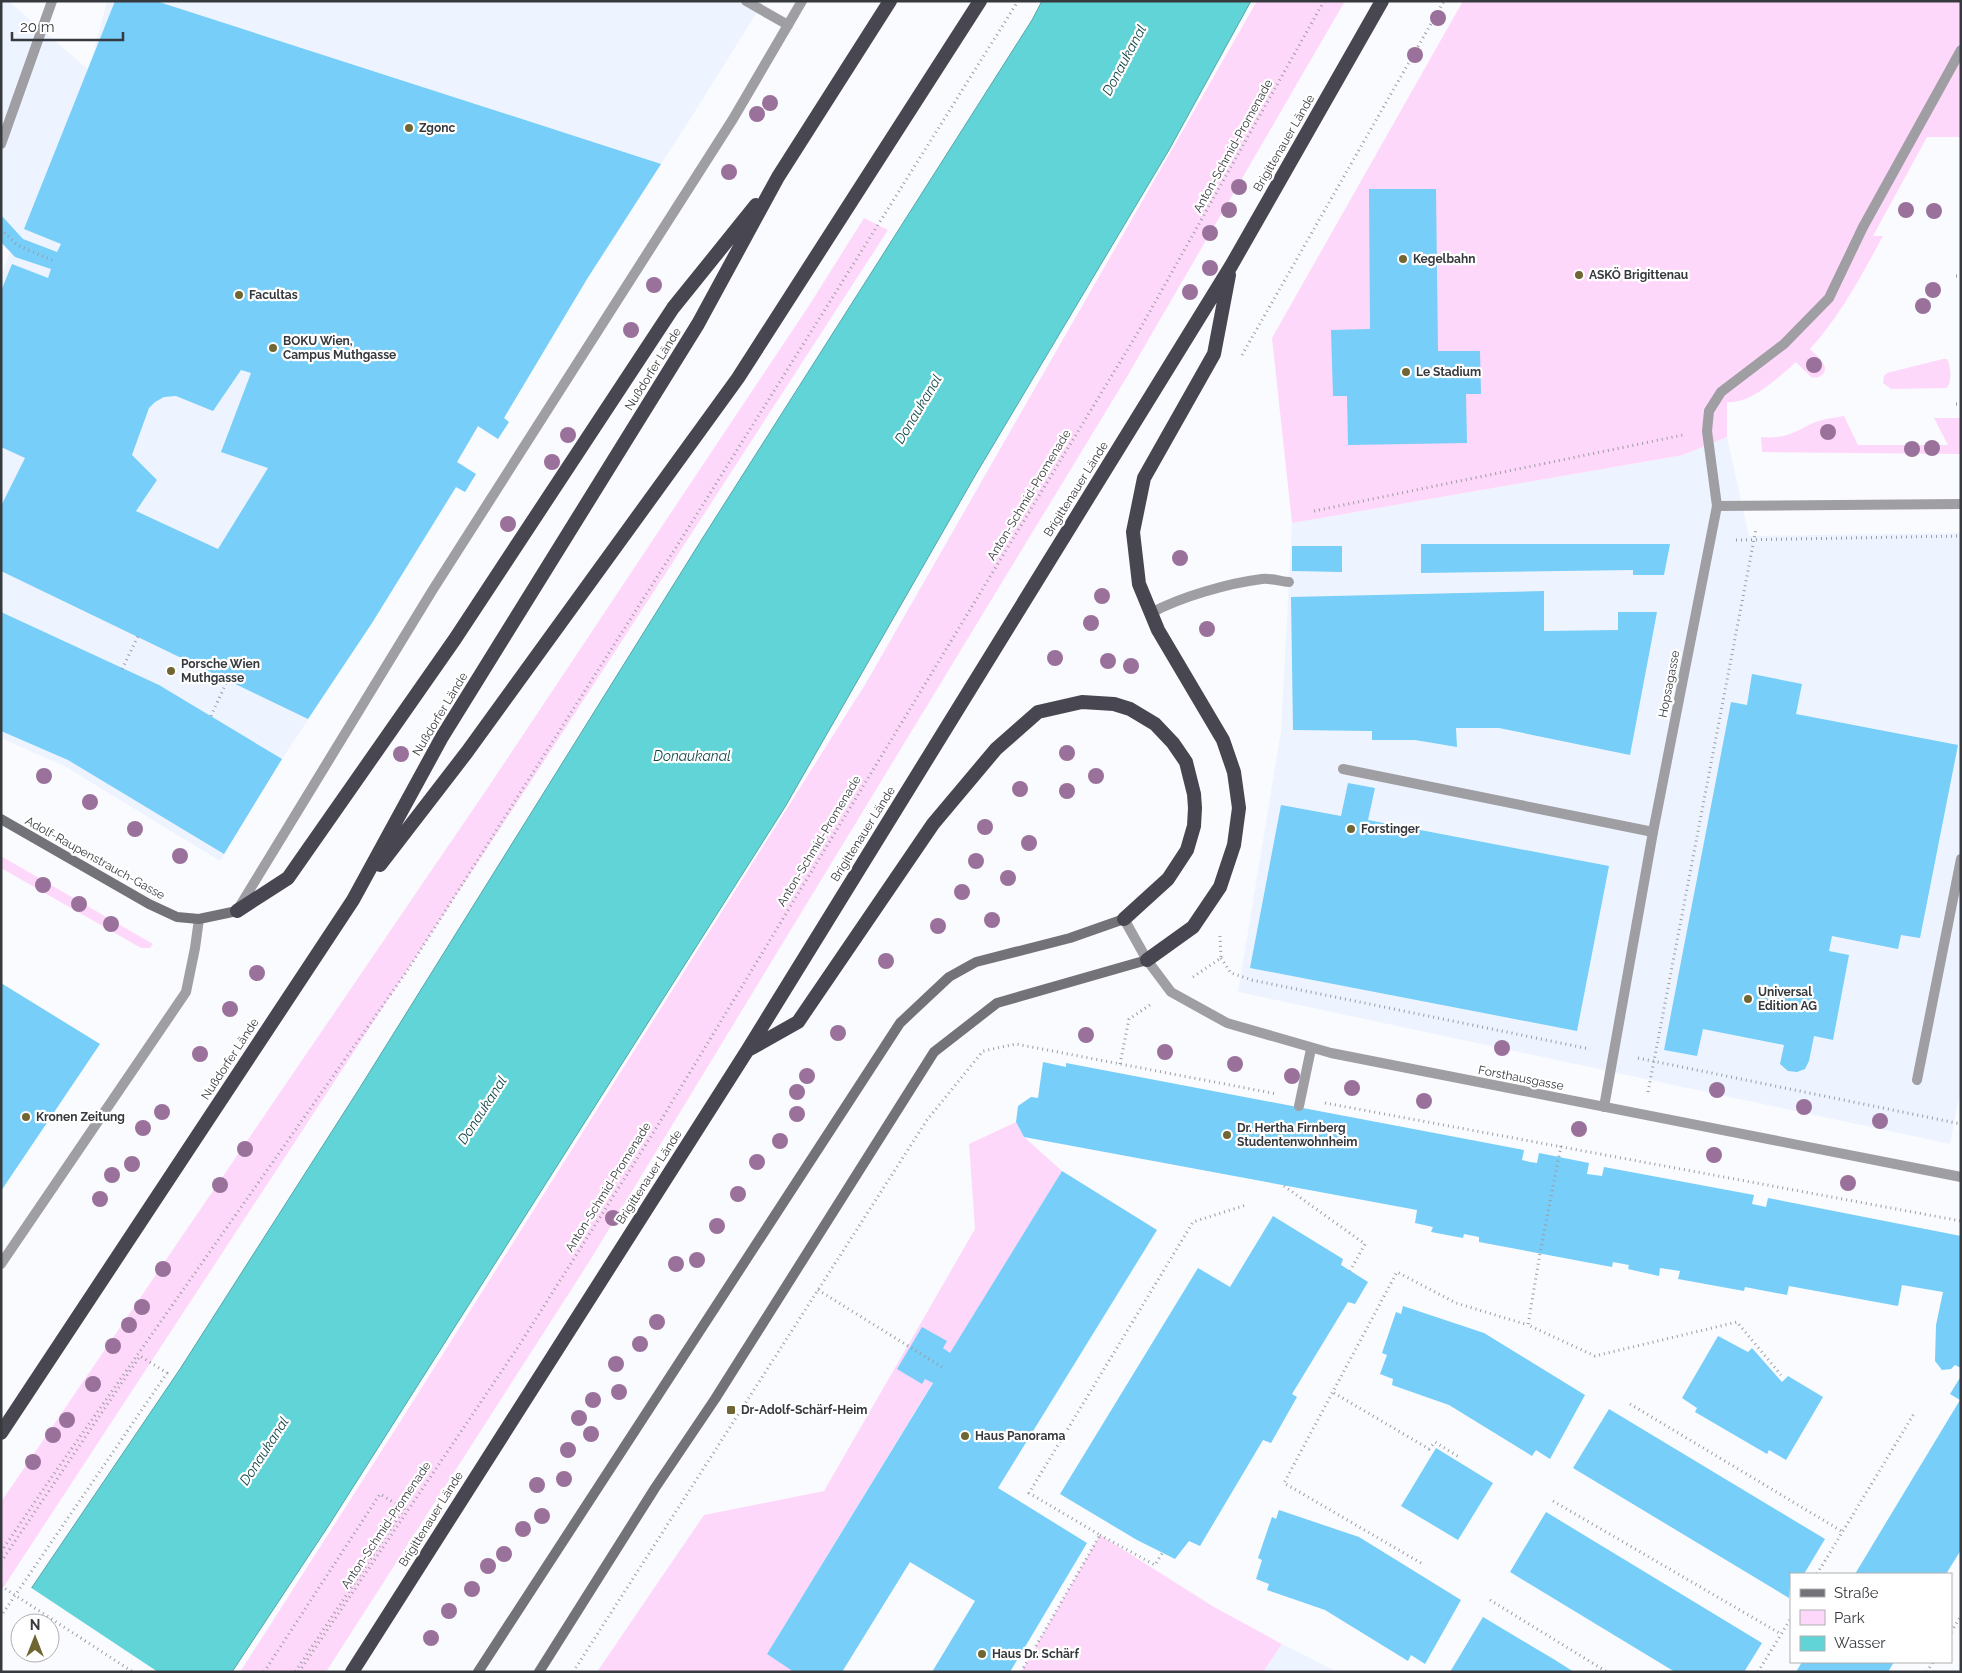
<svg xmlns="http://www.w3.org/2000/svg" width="1962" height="1673" font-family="Raleway,sans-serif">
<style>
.built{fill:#eef4ff}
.green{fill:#fed8fa}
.water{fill:#61d4d8;stroke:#54a6aa;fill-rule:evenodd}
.pier{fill:#fafbfe;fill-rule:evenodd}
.building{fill:#76cef9;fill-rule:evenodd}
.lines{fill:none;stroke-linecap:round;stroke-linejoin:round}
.path{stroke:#9b9da0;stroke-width:3;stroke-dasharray:1 4;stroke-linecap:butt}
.service{stroke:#9f9ea3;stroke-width:10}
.minor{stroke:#9f9ea3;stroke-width:10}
.tertiary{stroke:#9f9ea3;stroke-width:10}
.secondary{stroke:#737279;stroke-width:10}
.trunk{stroke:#484650;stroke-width:14}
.tree{fill:#99719a}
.poi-dot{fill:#6f6633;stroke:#fff;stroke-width:2}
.labels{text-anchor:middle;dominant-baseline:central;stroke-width:4.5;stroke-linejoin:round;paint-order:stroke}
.poi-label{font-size:12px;font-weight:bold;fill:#36393d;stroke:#fff;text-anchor:start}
.street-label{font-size:12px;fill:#36393d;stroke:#fff}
.water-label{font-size:14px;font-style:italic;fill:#124749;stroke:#fff}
</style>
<rect width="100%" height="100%" fill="#fafbfe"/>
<path class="built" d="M1,1H8L89,70L107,1H764L694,113L587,279L504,417L509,422L498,439L478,427L457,462L476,474L465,492L456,488L372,623L282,759L220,861L66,767L1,738V276L10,252L1,244Z
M1727,437L1749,536L1961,533V1087L1950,1144L1238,992L1281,731L1292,523L1683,455Z
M1282,1644L1337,1672H1263Z"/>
<path class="green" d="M1257,1H1345L1125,380L589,1262L326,1672H240L400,1422L866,683Z
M1463,1H1961V137H1927L1873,236H1883C1861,276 1841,315 1810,349C1815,355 1832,366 1822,375C1819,378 1815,378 1811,377L1796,362C1779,377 1750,405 1727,402V437L1683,455L1292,523L1272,338Z
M864,218L888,230L537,772L1,1591V1502L491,783L810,304Z
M1943,359H1947C1951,366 1952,381 1947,388L1891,389L1883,383L1884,376L1887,373Z
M1844,416L1858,445H1948L1934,418H1961V454L1762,452L1761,437C1785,439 1793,433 1813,423C1823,419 1833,418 1844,416Z
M1,856L153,944L150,948H141L1,868Z
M1016,1122L1024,1137L1062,1171L767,1654L795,1672H597L704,1515L824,1491L975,1229L969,1144Z
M1100,1535L1214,1607L1282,1644L1263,1672H1021Z"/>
<path class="water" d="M1042,1H1251L1169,150L976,474L785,807L329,1525L232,1672H1V1633L180,1369L359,1089L702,539L1032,20ZM20,1623H50V1653H20Z"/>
<path class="pier" d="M30,1587L158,1672H1V1629ZM20,1623H50V1653H20Z"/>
<path class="building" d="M115,1H156L661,164L587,279L504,418L509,422L498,439L478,426L457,462L476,474L465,492L456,487L372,623L308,719L1,571V506L25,458L1,447V291L12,264L48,278L51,269L15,257L1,242V215L23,239L57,252L61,244L24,229ZM241,370L251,373L221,452L268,468L218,549L136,511L157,480L132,455L149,408L155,402L164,397L176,396L213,411Z
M1369,189H1436L1438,351H1480L1481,394H1466L1467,443L1348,445L1347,396H1333L1331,330L1370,329Z
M1421,544H1670L1664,575H1633V570L1421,573Z
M1292,546H1342V572L1292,571Z
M1544,591V631L1618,630V612H1657L1630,755L1499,728H1456L1457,747L1415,740H1372V731L1293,730L1291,597Z
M1,612L159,685L282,759L224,854L68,760L1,731Z
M1752,674L1802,684L1796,714L1958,745L1920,938L1901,935L1898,949L1832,936L1829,951L1849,955L1833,1040L1814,1036L1809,1061L1805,1069L1797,1072L1788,1071L1780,1064L1784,1045L1703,1029L1697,1056L1664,1050L1731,702L1747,705Z
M1348,783L1375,788L1368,820L1609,866L1577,1031L1250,968L1281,805L1341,816Z
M1,983L100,1044L1,1191Z
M1043,1062L1066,1067V1063L1524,1150L1522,1160L1530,1162L1537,1163L1539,1153L1589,1163L1587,1174L1602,1176L1604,1167L1754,1195L1752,1204L1766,1207L1768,1198L1961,1236V1368L1955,1365L1951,1369L1942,1370L1935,1361L1936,1325L1943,1292L1902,1285L1898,1306L1789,1286L1787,1295L1745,1287L1744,1291L1678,1279L1680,1271L1660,1268L1659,1276L1628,1269L1629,1265L1613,1262L1612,1267L1479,1242V1237L1464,1234L1463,1238L1431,1232L1433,1227L1415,1223L1417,1210L1024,1137L1016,1122L1018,1106L1031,1097L1038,1098Z
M1062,1171L1157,1230L998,1488L1087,1543L1010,1672H932L975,1601L910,1562L842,1672H794L767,1654L933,1383L925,1379L922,1384L897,1369L922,1327L947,1341L943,1348L950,1353Z
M1273,1216L1343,1259L1341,1265L1368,1282L1355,1304L1348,1302L1292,1394L1297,1397L1271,1443L1263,1440L1200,1546L1189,1541L1175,1559L1137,1540L1060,1494L1198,1268L1230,1287Z
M1403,1306L1484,1333L1585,1395L1550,1459L1536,1450L1532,1456L1449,1405L1392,1385L1393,1379L1380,1374L1387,1355L1382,1353L1396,1312L1401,1314Z
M1718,1336L1748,1352L1752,1348L1782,1382L1788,1376L1823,1397L1786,1460L1769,1450L1767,1454L1695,1412L1697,1408L1682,1398Z
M1961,1376V1550L1946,1574H1855L1960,1400L1950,1394Z
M1609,1409L1825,1539L1804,1574H1791L1789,1598L1573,1468Z
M1436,1448L1493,1483L1458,1540L1401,1506Z
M1279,1510L1359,1537L1461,1600L1425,1664L1411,1655L1408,1661L1325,1610L1267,1590L1269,1584L1256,1579L1262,1560L1258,1558L1272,1517L1276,1519Z
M1546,1512L1762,1643L1744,1672H1675L1510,1572Z
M1483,1617L1555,1660L1574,1672H1450Z
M1802,1662H1894L1888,1672H1796Z"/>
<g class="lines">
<path class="path" d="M1,229L17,245L54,261
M1956,276H1961
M1242,355L1444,1
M1956,404H1961
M1314,511L1683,435
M1736,540L1961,536
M122,669L138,636
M211,716L228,679
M1221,958L1231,973L1252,980L1590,1049
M1193,977L1221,958L1220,936
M1638,1058L1961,1124
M1120,1064L1129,1019L1150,1005
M1648,1092L1756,529
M1325,1103L1961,1221
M1561,1146L1540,1253L1528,1325L1595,1356L1737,1322L1781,1375
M1284,1186L1365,1244L1350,1271
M818,1290L942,1367
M1334,1393L1429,1449L1435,1442L1459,1457
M1630,1404L1843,1532
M1553,1501L1781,1634
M1100,1535L1155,1565L1163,1552
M1,1552L51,1478L409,968L692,522L1018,1
M1,1562L140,1356L167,1373L1,1616
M1421,1563L1284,1483L1397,1272L1456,1303L1528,1325
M1817,1574L1915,1412
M1,1586L133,1672
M1490,1600L1607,1672
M1951,1632L1961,1616
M264,1672L380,1494L404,1509L295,1672
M299,1672L520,1344L652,1135L1140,329L1324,1
M573,1672L927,1120L983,1051L1016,1044L1277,1094
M1021,1672L1100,1535L1029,1493L1193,1222L1246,1205
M1758,1672L1791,1618
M1927,1672L1933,1662"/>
<path class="service" d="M746,1L788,25
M1717,506L1707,431L1709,411L1721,392L1784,344L1829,298L1863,227L1961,50
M1151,613C1180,597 1229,583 1262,579C1270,578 1280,581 1289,582
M1343,769L1653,832
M1917,1080L1961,859
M1299,1106L1311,1049
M1,1264L186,992L195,948L199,919"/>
<path class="minor" d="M1604,1107L1653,832L1717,506L1961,504"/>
<path class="tertiary" d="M1,144L52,1
M238,909L432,591L733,119L802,1
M1124,919L1147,960L1171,992L1227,1023L1331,1053L1961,1177"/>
<path class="secondary" d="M1,819L149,904L177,917L199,919L237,911
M478,1672L900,1023L949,977L976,962L1070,938L1124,919
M539,1672L655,1488L715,1399L934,1052L997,1003L1147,960"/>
<path class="trunk" d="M380,865L467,752L738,378L980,1
M237,911L288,878L455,639L673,308L756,205
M1147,960L1193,927L1220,887L1234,845L1239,808L1234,772L1223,740L1158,630L1139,584L1133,532L1144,478L1214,354L1229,275
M750,1049L798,1022L933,824L996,749L1038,712L1082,702L1114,704L1130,709L1155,724L1173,743L1186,762L1194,794L1195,808L1194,826L1187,850L1168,879L1124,919
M1,1433L353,900L442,737L698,324L778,177L890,1
M352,1672L747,1051L1231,266L1382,1"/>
</g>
<g class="tree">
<circle cx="1438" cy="18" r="8"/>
<circle cx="1415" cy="55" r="8"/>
<circle cx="770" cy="103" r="8"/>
<circle cx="757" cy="114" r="8"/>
<circle cx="729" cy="172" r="8"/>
<circle cx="1239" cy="187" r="8"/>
<circle cx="1229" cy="210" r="8"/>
<circle cx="1906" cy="210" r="8"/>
<circle cx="1934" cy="211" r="8"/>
<circle cx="1210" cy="233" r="8"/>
<circle cx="1210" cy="268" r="8"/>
<circle cx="654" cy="285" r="8"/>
<circle cx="1933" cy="290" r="8"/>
<circle cx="1190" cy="292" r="8"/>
<circle cx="1923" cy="306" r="8"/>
<circle cx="631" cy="330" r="8"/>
<circle cx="1814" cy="365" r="8"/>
<circle cx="1828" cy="432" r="8"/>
<circle cx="568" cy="435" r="8"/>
<circle cx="1932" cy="448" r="8"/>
<circle cx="1912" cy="449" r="8"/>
<circle cx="552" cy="462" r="8"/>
<circle cx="508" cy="524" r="8"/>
<circle cx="1180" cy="558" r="8"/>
<circle cx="1102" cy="596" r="8"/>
<circle cx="1091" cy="623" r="8"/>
<circle cx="1207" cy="629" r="8"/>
<circle cx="1055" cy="658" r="8"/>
<circle cx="1108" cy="661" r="8"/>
<circle cx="1131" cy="666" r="8"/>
<circle cx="1067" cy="753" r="8"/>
<circle cx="401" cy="754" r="8"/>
<circle cx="44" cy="776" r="8"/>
<circle cx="1096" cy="776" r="8"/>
<circle cx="1020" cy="789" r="8"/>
<circle cx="1067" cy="791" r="8"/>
<circle cx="90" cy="802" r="8"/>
<circle cx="985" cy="827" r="8"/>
<circle cx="135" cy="829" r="8"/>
<circle cx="1029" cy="843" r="8"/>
<circle cx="180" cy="856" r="8"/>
<circle cx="976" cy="861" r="8"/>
<circle cx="1008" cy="878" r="8"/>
<circle cx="43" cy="885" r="8"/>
<circle cx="962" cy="892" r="8"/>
<circle cx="79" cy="904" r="8"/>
<circle cx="992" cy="920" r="8"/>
<circle cx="111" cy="924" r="8"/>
<circle cx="938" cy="926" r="8"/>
<circle cx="886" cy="961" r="8"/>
<circle cx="257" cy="973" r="8"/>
<circle cx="230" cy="1009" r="8"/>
<circle cx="838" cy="1033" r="8"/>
<circle cx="1086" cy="1035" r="8"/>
<circle cx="1502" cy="1048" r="8"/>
<circle cx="1165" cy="1052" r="8"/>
<circle cx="200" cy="1054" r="8"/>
<circle cx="1235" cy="1064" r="8"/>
<circle cx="807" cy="1076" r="8"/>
<circle cx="1292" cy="1076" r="8"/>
<circle cx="1352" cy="1088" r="8"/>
<circle cx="1717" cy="1090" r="8"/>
<circle cx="797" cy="1092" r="8"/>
<circle cx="1424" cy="1101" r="8"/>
<circle cx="1804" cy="1107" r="8"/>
<circle cx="162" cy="1112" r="8"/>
<circle cx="797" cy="1114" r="8"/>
<circle cx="1880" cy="1121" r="8"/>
<circle cx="143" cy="1128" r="8"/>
<circle cx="1579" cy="1129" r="8"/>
<circle cx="780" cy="1141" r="8"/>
<circle cx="245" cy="1149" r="8"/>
<circle cx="1714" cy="1155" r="8"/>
<circle cx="757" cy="1162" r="8"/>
<circle cx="132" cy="1164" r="8"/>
<circle cx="112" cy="1175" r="8"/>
<circle cx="1848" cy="1183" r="8"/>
<circle cx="220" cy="1185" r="8"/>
<circle cx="738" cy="1194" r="8"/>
<circle cx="100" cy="1199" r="8"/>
<circle cx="613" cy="1218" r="8"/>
<circle cx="717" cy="1226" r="8"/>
<circle cx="697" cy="1260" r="8"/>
<circle cx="676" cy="1264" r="8"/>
<circle cx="163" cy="1269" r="8"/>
<circle cx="142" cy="1307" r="8"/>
<circle cx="657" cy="1322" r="8"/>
<circle cx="129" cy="1325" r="8"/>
<circle cx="640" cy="1344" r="8"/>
<circle cx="113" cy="1346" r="8"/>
<circle cx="616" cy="1364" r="8"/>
<circle cx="93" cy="1384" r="8"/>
<circle cx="619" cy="1392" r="8"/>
<circle cx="593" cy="1400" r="8"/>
<circle cx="579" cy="1418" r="8"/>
<circle cx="67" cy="1420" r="8"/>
<circle cx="591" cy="1434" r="8"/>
<circle cx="53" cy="1435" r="8"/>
<circle cx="568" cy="1450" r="8"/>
<circle cx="33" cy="1462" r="8"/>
<circle cx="564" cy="1479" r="8"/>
<circle cx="537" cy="1485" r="8"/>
<circle cx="542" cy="1516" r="8"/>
<circle cx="523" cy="1529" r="8"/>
<circle cx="504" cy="1554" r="8"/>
<circle cx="488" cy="1566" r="8"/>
<circle cx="472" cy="1589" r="8"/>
<circle cx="449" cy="1611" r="8"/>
<circle cx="431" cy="1638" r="8"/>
</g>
<g class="poi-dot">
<circle cx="409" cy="128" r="5"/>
<circle cx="1403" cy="259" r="5"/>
<circle cx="1579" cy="275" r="5"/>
<circle cx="239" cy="295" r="5"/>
<circle cx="273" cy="348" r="5"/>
<circle cx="1406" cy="372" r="5"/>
<circle cx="171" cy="671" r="5"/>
<circle cx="1351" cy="829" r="5"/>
<circle cx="1748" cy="999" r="5"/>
<circle cx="26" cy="1117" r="5"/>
<circle cx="1227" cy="1135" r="5"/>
<rect x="726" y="1405" width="10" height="10" rx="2.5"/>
<circle cx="965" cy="1436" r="5"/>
<circle cx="982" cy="1654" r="5"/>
</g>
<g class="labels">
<g class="poi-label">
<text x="419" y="128">Zgonc</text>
<text x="1413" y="259">Kegelbahn</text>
<text x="1589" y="275">ASKÖ Brigittenau</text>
<text x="249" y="295">Facultas</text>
<text x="283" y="341">BOKU Wien,<tspan x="283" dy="14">Campus Muthgasse</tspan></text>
<text x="1416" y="372">Le Stadium</text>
<text x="181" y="664">Porsche Wien<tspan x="181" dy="14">Muthgasse</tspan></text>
<text x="1361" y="829">Forstinger</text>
<text x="1758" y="992">Universal<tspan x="1758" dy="14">Edition AG</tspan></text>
<text x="36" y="1117">Kronen Zeitung</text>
<text x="1237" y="1128">Dr. Hertha Firnberg<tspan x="1237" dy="14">Studentenwohnheim</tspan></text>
<text x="741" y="1410">Dr-Adolf-Schärf-Heim</text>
<text x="975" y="1436">Haus Panorama</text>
<text x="992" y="1654">Haus Dr. Schärf</text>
</g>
<g class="street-label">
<text transform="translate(1284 143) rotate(-60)">Brigittenauer Lände</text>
<text transform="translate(1233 146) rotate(-61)">Anton-Schmid-Promenade</text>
<text transform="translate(653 369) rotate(-58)">Nußdorfer Lände</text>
<text transform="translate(1076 489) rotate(-58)">Brigittenauer Lände</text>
<text transform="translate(1029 495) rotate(-59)">Anton-Schmid-Promenade</text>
<text transform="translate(1669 684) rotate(-79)">Hopsagasse</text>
<text transform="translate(440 714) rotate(-59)">Nußdorfer Lände</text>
<text transform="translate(863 834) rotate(-58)">Brigittenauer Lände</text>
<text transform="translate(819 841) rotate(-59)">Anton-Schmid-Promenade</text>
<text transform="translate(95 858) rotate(29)">Adolf-Raupenstrauch-Gasse</text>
<text transform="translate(230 1059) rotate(-57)">Nußdorfer Lände</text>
<text transform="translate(1521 1078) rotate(11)">Forsthausgasse</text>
<text transform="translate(649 1177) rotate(-57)">Brigittenauer Lände</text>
<text transform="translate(608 1187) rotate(-58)">Anton-Schmid-Promenade</text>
<text transform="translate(431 1519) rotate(-58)">Brigittenauer Lände</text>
<text transform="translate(386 1525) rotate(-56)">Anton-Schmid-Promenade</text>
</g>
<g class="water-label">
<text transform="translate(1124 60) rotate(-62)">Donaukanal</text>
<text transform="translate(918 409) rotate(-59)">Donaukanal</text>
<text x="692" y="756">Donaukanal</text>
<text transform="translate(482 1110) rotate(-57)">Donaukanal</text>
<text transform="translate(264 1451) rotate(-57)">Donaukanal</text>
</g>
</g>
<rect width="1962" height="1673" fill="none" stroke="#36393d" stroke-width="5"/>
<rect x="1790" y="1573" width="162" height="90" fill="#ffffff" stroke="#afb0b1"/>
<rect x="1800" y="1589" width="25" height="8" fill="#737279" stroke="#afb0b1"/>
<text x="1834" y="1598" font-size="15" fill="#36393d">Straße</text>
<rect x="1800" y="1610" width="25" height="15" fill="#fed8fa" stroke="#afb0b1"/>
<text x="1834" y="1623" font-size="15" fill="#36393d">Park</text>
<rect x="1800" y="1636" width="25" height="15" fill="#61d4d8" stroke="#afb0b1"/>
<text x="1834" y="1648" font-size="15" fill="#36393d">Wasser</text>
<g transform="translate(35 1638)"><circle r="24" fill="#ffffff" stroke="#afb0b1"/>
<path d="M0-4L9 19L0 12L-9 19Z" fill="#6f6633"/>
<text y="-8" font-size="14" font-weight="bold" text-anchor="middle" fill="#36393d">N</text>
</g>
<path d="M12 32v8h111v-8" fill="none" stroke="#36393d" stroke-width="2.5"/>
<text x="20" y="32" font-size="15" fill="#36393d" stroke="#ffffff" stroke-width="4" paint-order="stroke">20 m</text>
</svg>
